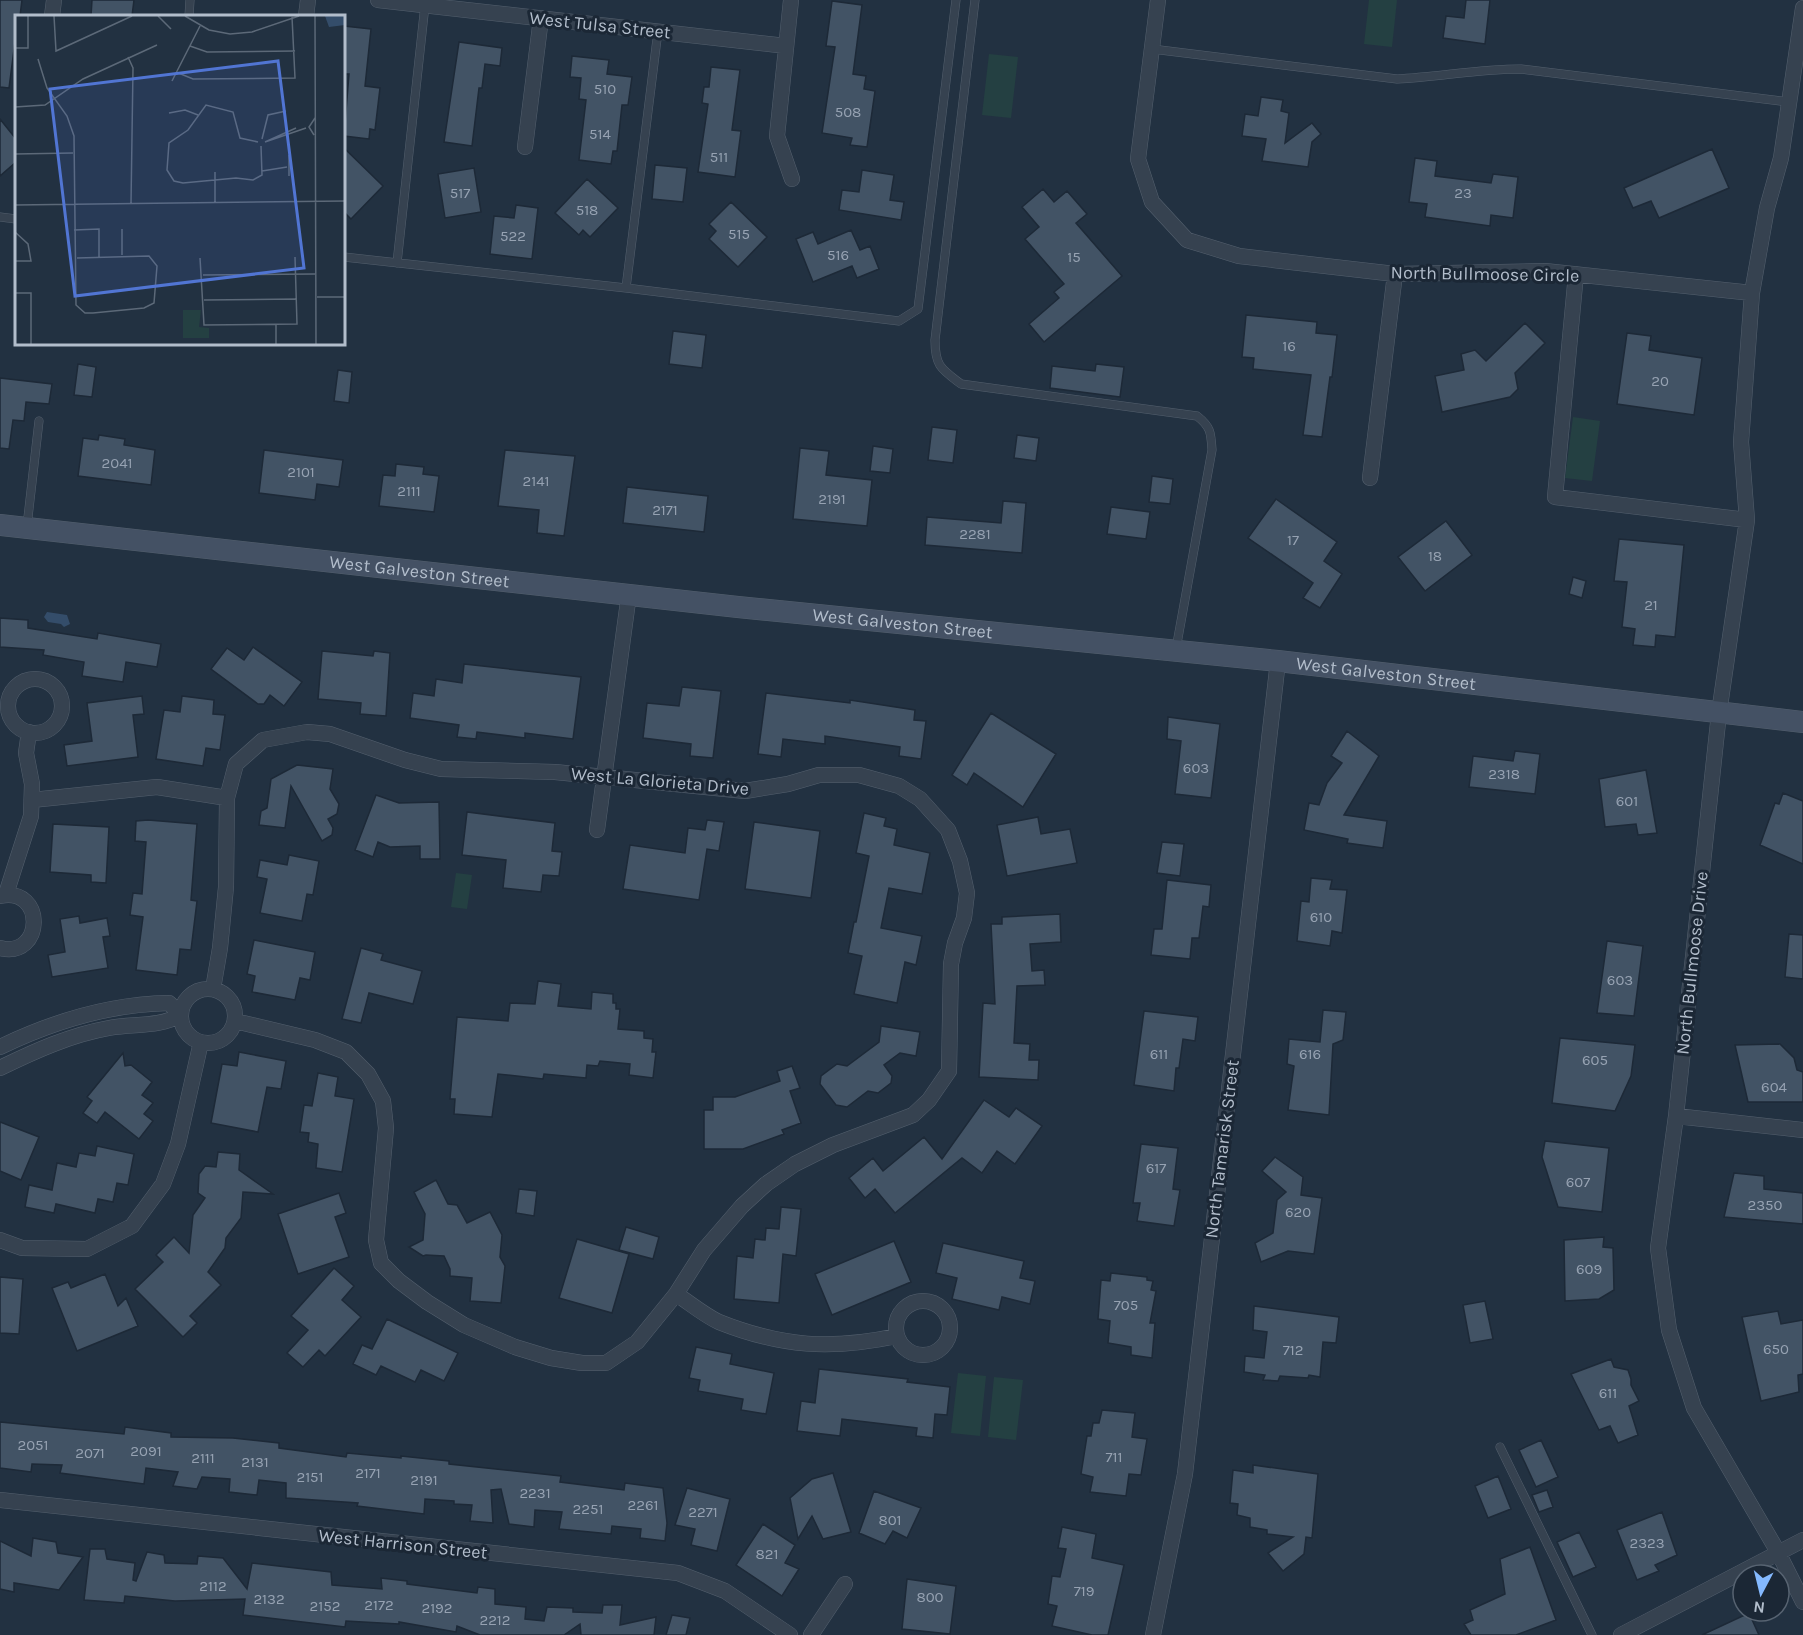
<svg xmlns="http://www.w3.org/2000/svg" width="1803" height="1635" font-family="Karla,sans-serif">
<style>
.green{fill:#244042}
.water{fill:#344d6a}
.building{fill:#425365;stroke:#1d2937;stroke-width:1.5}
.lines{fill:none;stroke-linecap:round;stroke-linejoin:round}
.lane-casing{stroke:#54606e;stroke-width:9}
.street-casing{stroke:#54606e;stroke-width:16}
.secondary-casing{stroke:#54606e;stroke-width:22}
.lane{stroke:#364250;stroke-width:8}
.street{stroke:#364250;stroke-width:15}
.secondary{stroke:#445164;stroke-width:21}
.labels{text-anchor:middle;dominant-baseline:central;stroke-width:6;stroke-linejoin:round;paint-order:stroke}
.number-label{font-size:15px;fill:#96a2b2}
.street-label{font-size:18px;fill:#b2bdcb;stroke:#1b2735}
.inset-road{fill:none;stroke:#5c6978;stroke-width:1.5}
.view{fill:#5175d3;fill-opacity:0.15;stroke:#5175d3;stroke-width:3}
.inset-edge{fill:none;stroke:#b2bdcb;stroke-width:3}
</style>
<rect width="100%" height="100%" fill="#223141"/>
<path class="green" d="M1369,0H1397L1392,47L1364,44Z
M989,54L1018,57L1011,118L982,115Z
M1573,417L1600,421L1592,481L1565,478Z
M456,873L472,875L467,909L451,907Z
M958,1373L986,1376L980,1436L951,1433Z
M994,1377L1023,1380L1016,1440L988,1437Z"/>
<path class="water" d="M47,612L67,615L70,624L64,627L61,624L48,622L44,617Z"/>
<path class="building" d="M0,0H22L20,16H16V34L9,88L0,87Z
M92,0H134L132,16H91Z
M1466,0H1490L1485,44L1443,38L1446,16L1464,18Z
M832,1L862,5L853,74L866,76L864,89L875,91L867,147L850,145L852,138L822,133L835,47L826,46Z
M344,26L371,29L365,86L380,88L375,130L370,129L369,139L344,136L349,74H344Z
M459,42L502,48L500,66L485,64L482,88H479L472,146L444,142Z
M572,56L609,60L607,74L632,77L628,105H622L617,151H613L611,164L579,160L586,100L579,99L581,78L570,77Z
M711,67L740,70L732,130L741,131L735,177L698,172L708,104L702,103L704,87H709Z
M1261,97L1283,100L1281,111L1289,113L1285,143L1312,123L1321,134L1312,142L1308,167L1262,161L1266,139L1242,136L1245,114L1258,116Z
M0,119L16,139V162L0,176Z
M344,148L383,186L351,219L344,212Z
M1712,149L1729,188L1659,218L1651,201L1633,208L1624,188Z
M1415,158L1437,161L1435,176L1491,183L1493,174L1518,177L1513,218L1491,215L1490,226L1425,217L1427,204L1409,202Z
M655,165L687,168L683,202L652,199Z
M474,168L481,212L445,218L438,174Z
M862,170L894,175L890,200L904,202L901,220L839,210L842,190L859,192Z
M587,179L618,208L590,237L583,230L579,235L555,213Z
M1043,189L1054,202L1067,191L1087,214L1076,223L1122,276L1044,342L1029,324L1059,298L1054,292L1064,284L1025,239L1039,227L1022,207Z
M731,202L767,237L738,267L709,239L716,231L709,224Z
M516,205L538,208L532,259L490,254L494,216L514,218Z
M851,230L860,250L870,246L879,269L857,278L852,266L813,282L796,239L813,232L818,244Z
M1246,315L1317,322L1316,333L1337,335L1332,377H1330L1322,437L1303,435L1311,375L1253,369L1254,358L1242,357Z
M1525,323L1545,343L1515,373L1518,389L1510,397L1442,412L1435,376L1464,370L1461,354L1475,350L1486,361Z
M673,331L706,335L702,368L669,364Z
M1627,333L1651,336L1649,350L1702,358L1694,415L1617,404Z
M78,364L96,367L92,397L74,395Z
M1096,364L1124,367L1120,397L1050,388L1052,366L1095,371Z
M338,370L352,372L349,403L334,401Z
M0,378L52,384L49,404L26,402L24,421L13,420L9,449L0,448Z
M932,427L957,430L953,463L928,460Z
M99,435L125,439L124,445L155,450L151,485L78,476L83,438L98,440Z
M1017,435L1039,438L1036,461L1014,458Z
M873,446L893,449L890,473L870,471Z
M800,448L829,451L826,475L872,480L867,526L793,519Z
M264,450L343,460L339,487L317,484L315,500L259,493Z
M505,450L575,456L564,536L537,533L539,510L498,506Z
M396,464L424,467L423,474L439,476L434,512L379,506L383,475L395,476Z
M1152,476L1173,479L1170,504L1149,502Z
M627,487L708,496L704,532L623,523Z
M1276,499L1337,542L1324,561L1342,574L1320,608L1303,598L1313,583L1248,538Z
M1003,501L1026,503L1022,553L925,545L927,517L1001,523Z
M1111,507L1150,512L1146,539L1107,534Z
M1446,521L1472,555L1425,591L1398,557Z
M1619,539L1684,545L1675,637L1656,635L1655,647L1633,645L1635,629L1622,627L1627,582L1614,581Z
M1573,577L1586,581L1582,598L1569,594Z
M0,618L28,620V628L97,639L98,633L161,644L157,667L126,662L123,682L82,676L84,662L43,655L44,650L0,647Z
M253,647L302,682L284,706L270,695L264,704H258L211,669L227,648L244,660Z
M322,651L373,656L374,651L390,653L386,716L360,714L361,703L318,699Z
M464,664L581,677L573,739L525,733V738L477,732L476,739L457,737L459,725L410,718L413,693L434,696L436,679L462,683Z
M682,687L721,691L713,758L690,756L691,744L643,738L647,703L679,706Z
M766,693L850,703V700L915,710L914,720L926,721L921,759L899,756L900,747L825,736V744L783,739L781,757L758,754Z
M142,696L144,714L133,715L138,757L67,766L64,745L92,741L87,703Z
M182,696L214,700L213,714L225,715L220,750L206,748L203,766L156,759L164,710L180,712Z
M991,713L1056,754L1023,807L974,773L967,785L952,775Z
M1168,717L1220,724L1211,798L1175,794L1181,741L1167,739Z
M1347,731L1379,756L1344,815L1387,821L1383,848L1347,843L1348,839L1304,830L1309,803L1319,805L1327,783L1342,763L1331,756Z
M1515,751L1540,754L1535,794L1469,787L1473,756L1513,761Z
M297,765L333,769L330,789L339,804L337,814L328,819L333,828L332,835L322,841L291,786L285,828L259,825L261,811L267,808L271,779Z
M1646,770L1657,833L1638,835L1636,824L1605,827L1599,779Z
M1783,793L1803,801V864L1760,845L1775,803L1779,804Z
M376,795L399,803L439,802L440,859H420V846L390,847L378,842L373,857L355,850Z
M467,812L555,823L552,851L562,852L559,876L543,875L541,892L503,888L506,860L462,855Z
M864,813L886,818L884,826L897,829L894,845L930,853L922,894L889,888L881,928L922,936L916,965L905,962L897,1003L854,994L862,956L848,953L854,922H856L869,856L856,853Z
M1038,817L1041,834L1070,829L1077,863L1007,876L997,825Z
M148,820L197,824L191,900L197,901L191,950L180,949L177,975L136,970L143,917L130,915L133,893L142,894L146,842L135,841L136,821Z
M707,820L724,822L719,851L707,849L699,900L623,889L630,845L685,853L688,828L705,830Z
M754,822L820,831L811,898L745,889Z
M53,824L109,827L106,883L91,882V875L50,872Z
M1162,842L1184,844L1180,876L1157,873Z
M289,855L319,861L313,895L307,894L302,921L260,913L267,879L257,877L260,860L287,865Z
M1311,878L1332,880L1330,889L1347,890L1342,933L1332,931L1330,946L1297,941L1301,901L1309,902Z
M1167,880L1211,885L1209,907L1203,906L1199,938H1192L1190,959L1151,955L1154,929H1162Z
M1060,914L1061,942L1030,944L1032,971L1044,970L1045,985L1017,986L1014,1043L1030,1044L1029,1060H1039L1038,1080L979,1077L983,1003L995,1004L991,924H1002V917Z
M79,916L80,923L107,918L110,936L103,937L108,968L52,977L48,955L65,952L60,919Z
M1789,934L1803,935V979L1785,977Z
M254,940L315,952L310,980L300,978L295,1000L252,992L255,976L247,974Z
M1607,941L1643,946L1634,1016L1597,1013Z
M361,948L383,954L381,960L422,971L413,1004L369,993L361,1023L342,1019Z
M538,981L561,984L558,1006L591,1009L592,992L613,994V1003H616V1009H620L618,1029L644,1031V1038L653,1039L652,1052H656L653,1078L629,1075L630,1064L600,1061L598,1066L587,1065L586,1078L544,1074L543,1079L498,1074L492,1117L454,1114L455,1099H450L457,1017L508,1021L510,1003L535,1004Z
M1323,1010L1346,1012L1343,1040L1333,1044L1329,1115L1288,1110L1294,1066L1287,1064L1289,1039L1320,1042Z
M1144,1011L1198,1017L1195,1041L1183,1039L1179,1068H1176L1174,1091L1134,1085Z
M881,1026L920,1032L916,1056L900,1053L884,1065L892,1076L891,1083L878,1093L868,1091L847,1107L836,1105L820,1084L821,1076L837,1064L847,1066L879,1042Z
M1560,1038L1635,1045L1631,1076L1615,1111L1552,1103Z
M1780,1044L1794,1058L1797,1070L1803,1072V1102H1748L1735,1045Z
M239,1052L286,1061L281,1089L267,1087L258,1132L211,1123L222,1064L237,1066Z
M123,1053L125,1066L131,1065L152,1082L142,1095L153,1103L144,1114L153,1121L139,1139L105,1112L97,1123L83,1113L92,1101L87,1097Z
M792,1066L800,1088L790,1091L801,1123L782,1130L784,1134L743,1149H704V1110H713V1097H735L780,1081L777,1071Z
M318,1073L338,1077L335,1096L354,1099L342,1172L316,1168L318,1144L308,1142L309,1133L300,1132L304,1105L312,1106Z
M984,1100L1009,1117L1016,1108L1042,1126L1015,1164L997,1151L982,1173L962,1158L895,1213L875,1189L865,1198L849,1178L873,1158L883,1171L924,1137L942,1159Z
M0,1122L39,1137L21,1180L0,1171Z
M1545,1141L1609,1148L1602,1212L1558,1207L1542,1157Z
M1141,1144L1178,1148L1173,1189L1180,1190L1174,1226L1137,1221L1140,1203H1133Z
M97,1146L134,1154L128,1185L117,1183L113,1202L98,1199L95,1213L56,1204L54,1213L25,1207L29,1185L52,1190L57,1163L76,1167L79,1153L95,1156Z
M218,1152L240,1154L239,1170L273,1194L243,1192L241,1218L226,1238L225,1248L208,1272L221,1285L190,1316L197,1323L183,1337L135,1289L163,1262L156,1255L174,1237L189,1253L193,1215L205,1198L198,1193L199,1174L205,1166L216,1167Z
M1275,1157L1303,1177L1301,1195L1322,1198L1314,1254L1288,1251L1261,1262L1255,1243L1273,1233L1277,1200L1286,1192L1262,1171Z
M1734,1173L1764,1176V1189L1803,1193V1224L1724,1217Z
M436,1180L448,1204L457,1205L467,1223L490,1212L502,1235L500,1257L505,1266L501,1303L470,1301L472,1278L450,1276V1269L444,1256L426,1255L423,1256L409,1247L423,1240L425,1214L414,1192Z
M519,1189L537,1191L534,1216L516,1213Z
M339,1193L346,1213L335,1217L349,1257L298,1274L278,1214Z
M781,1207L801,1209L796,1256L783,1254L779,1303L734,1299L737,1256L753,1258L755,1239L765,1240L766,1228L779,1229Z
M626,1227L659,1237L653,1259L619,1250Z
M1604,1237L1603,1247L1613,1248L1614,1290L1599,1299L1565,1301L1564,1240Z
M577,1239L629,1254L612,1313L559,1298Z
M894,1241L911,1282L832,1315L815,1274Z
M943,1243L1024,1261L1020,1278L1035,1281L1030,1304L1002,1297L999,1310L952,1299L957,1278L936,1273Z
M334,1268L354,1286L342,1300L361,1317L325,1356L319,1350L303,1367L287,1353L308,1330L291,1316Z
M1111,1273L1147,1277V1280L1153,1281L1151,1290L1156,1291L1150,1323H1155L1152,1358L1131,1355V1347L1108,1343L1110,1321L1098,1319L1101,1280L1110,1281Z
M105,1274L118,1306L126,1298L138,1326L77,1351L52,1288L68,1282L71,1288Z
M0,1277L23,1279L19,1334L0,1333Z
M1485,1301L1493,1339L1470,1343L1463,1305Z
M1254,1306L1339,1317L1336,1343L1323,1342L1320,1377L1309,1375L1308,1378L1280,1376L1278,1381L1263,1380L1265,1375L1244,1372L1245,1356L1264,1358L1267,1332L1253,1330Z
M1778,1311L1781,1324L1803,1320V1374L1798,1375L1799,1392L1761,1401L1742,1317Z
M387,1319L458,1353L444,1381L421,1370L415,1382L381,1366L376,1375L353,1364L362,1345L372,1349Z
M696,1347L732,1354L730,1364L774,1373L766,1414L741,1410L743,1399L698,1391L700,1380L689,1378Z
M1611,1359L1614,1367L1628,1370L1631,1379V1385L1639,1401L1629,1406L1638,1435L1618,1443L1610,1426L1599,1430L1571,1374Z
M819,1369L908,1379L907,1382L950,1387L947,1415L935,1414L933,1438L916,1436L917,1428L842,1419L840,1436L797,1431L801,1401L815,1403Z
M1102,1410L1135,1413L1132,1437L1147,1439L1141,1475L1129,1474L1126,1496L1090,1492L1093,1477L1081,1474L1087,1436H1091L1093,1423H1099Z
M0,1422L124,1434L125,1427L171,1433V1437L233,1438L279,1443V1448L346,1457L347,1453L401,1458V1456L449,1461V1464L561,1476L560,1482L624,1490L625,1483L663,1488L667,1523L665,1541L640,1538L641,1529L612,1526L611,1534L559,1529L562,1512L535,1510L534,1527L509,1524L501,1489L491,1490L493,1523L470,1521L472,1505L454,1504V1501L425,1499L424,1514L357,1506L358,1503L286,1498V1483L259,1480L257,1495L229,1492L230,1479L202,1477L197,1489L173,1486L178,1472L146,1468L144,1484L60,1473L62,1465L32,1464L31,1472L0,1468Z
M1541,1440L1558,1477L1536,1487L1519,1450Z
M1253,1465L1318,1474L1312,1538L1306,1537L1304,1554L1283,1571L1268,1553L1293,1537L1267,1534V1530L1250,1527V1518L1237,1515L1238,1504L1230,1503L1233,1470L1253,1473Z
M833,1473L851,1532L823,1539L812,1516L798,1539L790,1498L812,1479Z
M1498,1476L1511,1509L1488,1518L1475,1486Z
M687,1488L730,1499L717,1551L691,1545L695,1529L675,1525Z
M1547,1490L1553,1507L1539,1512L1532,1495Z
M874,1491L921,1508L907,1538L893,1531L885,1544L859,1533Z
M1662,1512L1677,1555L1655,1565L1659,1571L1637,1580L1617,1530Z
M763,1524L795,1545L785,1563L799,1569L782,1596L736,1565Z
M1062,1527L1096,1534L1092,1558L1124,1565L1108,1635H1092L1052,1626L1057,1606L1048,1604L1052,1576L1060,1577L1066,1549L1058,1548Z
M1579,1532L1596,1567L1573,1577L1557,1542Z
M33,1538L56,1542L58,1553L83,1557L59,1590L14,1583V1592L0,1589V1541L31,1556Z
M1530,1547L1556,1620L1516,1635H1471L1464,1624L1473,1620L1470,1610L1505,1594L1500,1559Z
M90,1549H105L107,1559L135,1563L133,1580L136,1581L147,1552L164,1555L165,1563L197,1564L198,1556L223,1558L247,1589L252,1563L331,1572L332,1585L382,1589L381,1578L407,1581V1584L477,1593L478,1587L495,1589V1604L526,1607L525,1619L544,1621L547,1607L573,1608V1612L602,1613L603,1605H622L620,1625L656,1617L654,1635H581L580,1624L564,1635H480L457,1626L456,1632L399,1622V1624L346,1621L345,1627L243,1615L245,1599L175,1601L125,1596L124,1603L84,1600Z
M907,1579L956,1586L950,1634L902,1629Z
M1749,1613L1759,1635H1702Z
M672,1615L690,1618L686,1635H666Z"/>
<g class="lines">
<g class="lane-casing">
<path id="lane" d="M975,0L935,340C935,366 941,369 961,384L1197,416C1211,427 1211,433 1212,450L1176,649
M189,16L190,0
M1152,49L1397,79C1438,77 1479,69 1521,69L1789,102
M0,217L16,219
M344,257L626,288L899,321L918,309L956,0
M397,263L425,5
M626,288L658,31
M27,526L39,421
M1500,1447L1592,1635"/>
</g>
<g class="street-casing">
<path id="street" d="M378,0L786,46
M791,0L777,136L792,179
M1158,0L1138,159L1152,202L1187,240L1239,256L1395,274L1545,271L1752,293
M1803,8L1781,158L1767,208L1752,293L1741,442L1747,520L1719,713L1676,1116L1658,1248L1669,1330L1694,1408L1778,1552L1803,1602
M52,16L54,0
M306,16L308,0
M525,147L541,18
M1576,274L1555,497L1747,520
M1370,478L1395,274
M8 706a27 27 0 1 1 54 0a27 27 0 1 1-54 0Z
M32,800L157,787L227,798
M597,830L629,594
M6,894L31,816L32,784L26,753L29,732
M0,896C46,886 44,959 0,948
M181 1016a27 27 0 1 1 54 0a27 27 0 1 1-54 0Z
M213,989L220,948L226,887L227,798L236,764L263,740L307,732L330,734L405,760L441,769L555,772L745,791L788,784L819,775H859L899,786L920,799L948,830L960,861L967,893L964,918L955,943L951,964L949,1071L929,1100L913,1115L833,1145L795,1164L766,1184L742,1206L704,1250L676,1294L637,1342L606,1363H582L551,1358L515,1347L464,1325L427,1302L399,1281L381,1263L376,1240L386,1128L383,1101L368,1074L346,1052L315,1040L235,1021
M0,1047C54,1021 109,1004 169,1003L181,1015C157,1028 134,1023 109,1028C70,1035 35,1051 0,1068
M1676,1116L1803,1130
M0,1240L22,1248L87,1249L132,1226L163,1184L178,1144L201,1042
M676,1294C690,1303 704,1315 719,1322C782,1347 831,1350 897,1336
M896 1328a27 27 0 1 1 54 0a27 27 0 1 1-54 0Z
M0,1500L678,1573L725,1591L790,1635
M811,1635L845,1584
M1153,1635L1185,1474L1278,661
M1621,1635L1803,1540"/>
</g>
<g class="secondary-casing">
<g id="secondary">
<path id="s1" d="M0,525L738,607L1278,661L1803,722"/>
</g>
</g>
<use href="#lane" class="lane"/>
<use href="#street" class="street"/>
<use href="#secondary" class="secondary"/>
</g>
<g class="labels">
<g class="number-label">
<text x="605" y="89">510</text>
<text x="848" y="112">508</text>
<text x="600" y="134">514</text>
<text x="719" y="157">511</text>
<text x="460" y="193">517</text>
<text x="1463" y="193">23</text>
<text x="587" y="210">518</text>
<text x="739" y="234">515</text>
<text x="513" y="236">522</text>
<text x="838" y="255">516</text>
<text x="1074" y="257">15</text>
<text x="1289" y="346">16</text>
<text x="1660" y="381">20</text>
<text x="117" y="463">2041</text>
<text x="301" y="472">2101</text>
<text x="536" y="481">2141</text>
<text x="409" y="491">2111</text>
<text x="832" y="499">2191</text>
<text x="665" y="510">2171</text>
<text x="975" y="534">2281</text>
<text x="1293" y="540">17</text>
<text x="1435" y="556">18</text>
<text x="1651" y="605">21</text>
<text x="1196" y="768">603</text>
<text x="1504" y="774">2318</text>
<text x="1627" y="801">601</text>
<text x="1321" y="917">610</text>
<text x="1620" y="980">603</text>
<text x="1159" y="1054">611</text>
<text x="1310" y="1054">616</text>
<text x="1595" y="1060">605</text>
<text x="1774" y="1087">604</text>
<text x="1156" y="1168">617</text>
<text x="1578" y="1182">607</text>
<text x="1765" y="1205">2350</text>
<text x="1298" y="1212">620</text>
<text x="1589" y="1269">609</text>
<text x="1126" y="1305">705</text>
<text x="1776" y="1349">650</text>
<text x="1293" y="1350">712</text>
<text x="1608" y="1393">611</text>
<text x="33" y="1445">2051</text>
<text x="146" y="1451">2091</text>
<text x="90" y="1453">2071</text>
<text x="1114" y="1457">711</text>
<text x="203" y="1458">2111</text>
<text x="255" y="1462">2131</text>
<text x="368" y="1473">2171</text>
<text x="310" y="1477">2151</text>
<text x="424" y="1480">2191</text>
<text x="535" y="1493">2231</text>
<text x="643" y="1505">2261</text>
<text x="588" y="1509">2251</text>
<text x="703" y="1512">2271</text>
<text x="890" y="1520">801</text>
<text x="1647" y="1543">2323</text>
<text x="767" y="1554">821</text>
<text x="213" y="1586">2112</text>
<text x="1084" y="1591">719</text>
<text x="930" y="1597">800</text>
<text x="269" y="1599">2132</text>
<text x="379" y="1605">2172</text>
<text x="325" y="1606">2152</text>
<text x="437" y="1608">2192</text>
<text x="495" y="1620">2212</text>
</g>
<g class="street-label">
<text transform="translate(600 25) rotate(6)">West Tulsa Street</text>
<text transform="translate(1485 274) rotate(1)">North Bullmoose Circle</text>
<text stroke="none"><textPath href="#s1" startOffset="422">West Galveston Street</textPath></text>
<text stroke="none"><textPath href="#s1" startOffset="908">West Galveston Street</textPath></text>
<text stroke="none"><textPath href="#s1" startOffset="1394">West Galveston Street</textPath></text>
<text transform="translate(660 781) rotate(5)">West La Glorieta Drive</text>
<text transform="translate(1692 963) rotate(-84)">North Bullmoose Drive</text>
<text transform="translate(1222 1149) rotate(-83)">North Tamarisk Street</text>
<text transform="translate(403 1544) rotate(6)">West Harrison Street</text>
</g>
</g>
<g transform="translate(15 15)">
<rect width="330" height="330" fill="#223141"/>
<path d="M168,295H186L184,312L194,313V323H168Z" fill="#244042"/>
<path d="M310,1H330V10L314,12Z" fill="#344d6a"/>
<path class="inset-road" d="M39,1L41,36L117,1M143,1L156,14M170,1L194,15L215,19L237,17L284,1M300,1L301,329M175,31L192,37L280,36M0,33H13V1M113,42L118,53L116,189M23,44L32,73L52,101L59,121L61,290L70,298H78L129,293L139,288L142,251L134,241L62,243M161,57L178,64L280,63L277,2M157,66L185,11M0,92L30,90L68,64L142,30M154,98L170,95L183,100M299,120L294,112L300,103M247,124L253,100L271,96M243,127L225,123L218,97L191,90L173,115L154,128L152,155L159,166L168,168L221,163L238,165L247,160L246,131M250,127L291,113M250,127L281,113M0,139L58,138M247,156L272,152M274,161V140M200,188V157M0,190L330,186M107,214V240M59,215L84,214V243M0,217L13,229L16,246H0M185,243L189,310L282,309L280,242M188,260L300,259M0,278H16V329M302,282H330M189,285L282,284M261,309V329"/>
<path class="view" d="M263,46L289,253L60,281L35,74Z"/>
<rect width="330" height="330" class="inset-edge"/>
</g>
<g transform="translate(1761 1593) rotate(187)"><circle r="28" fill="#1b2735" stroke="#576371" stroke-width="1.5"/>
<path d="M0-4.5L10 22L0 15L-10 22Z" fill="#84b9ff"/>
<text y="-9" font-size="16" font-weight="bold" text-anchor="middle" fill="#b2bdcb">N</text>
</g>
</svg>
